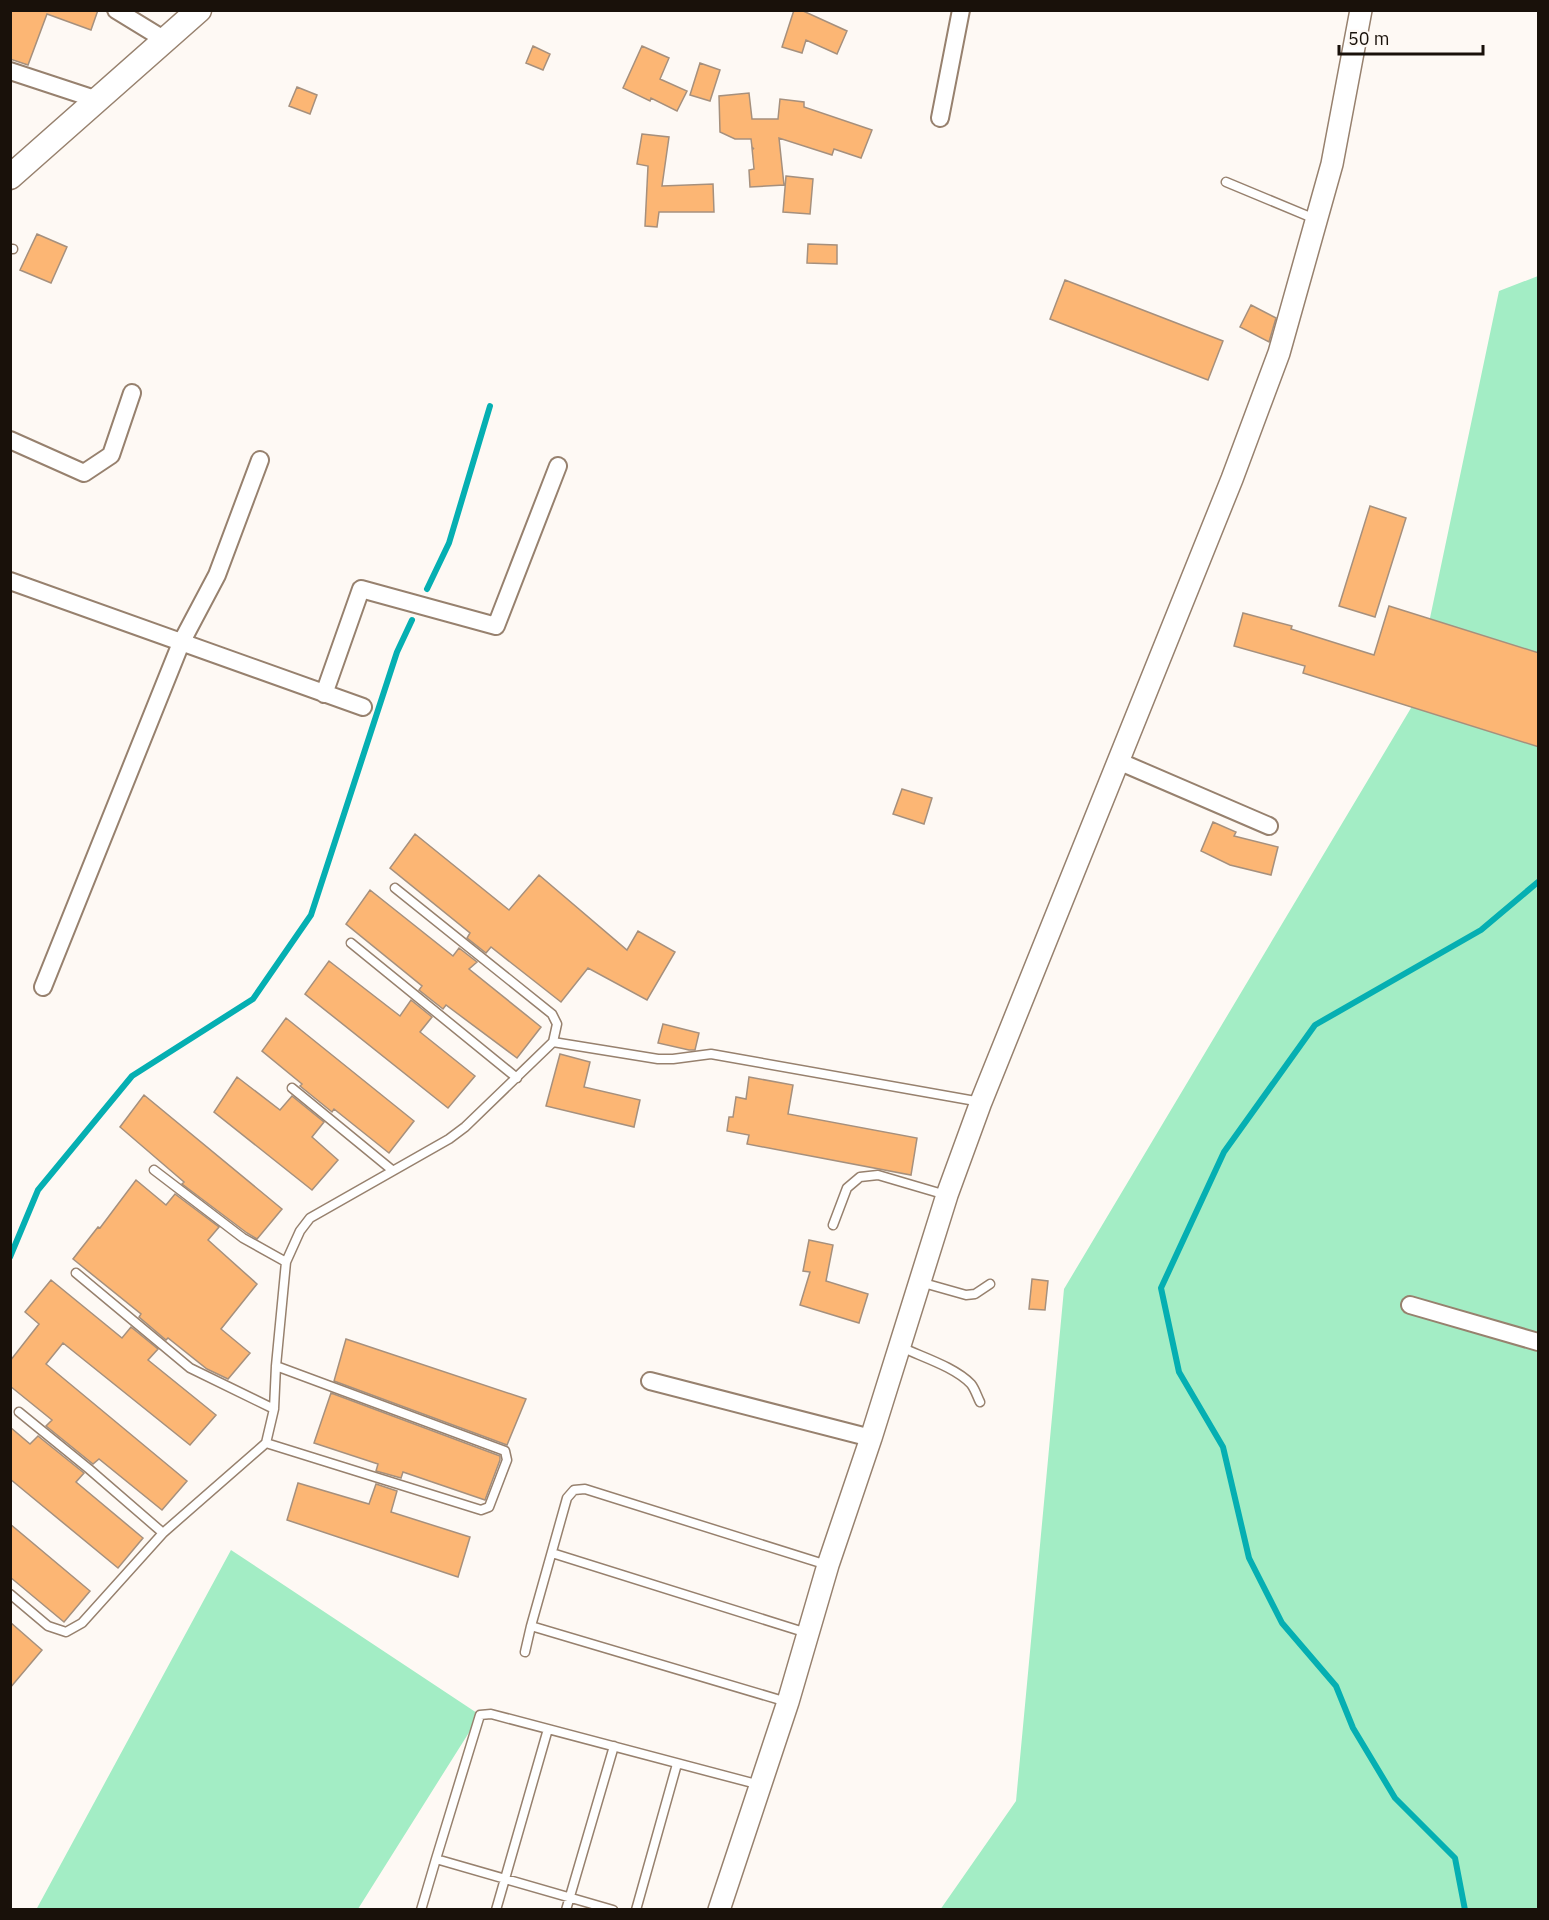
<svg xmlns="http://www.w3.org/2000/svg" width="1549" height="1920" font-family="'IBM Plex Sans',sans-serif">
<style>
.green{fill:#a3edc5}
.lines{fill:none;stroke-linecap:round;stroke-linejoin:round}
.stream{stroke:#05afb2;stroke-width:6}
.building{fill:#fcb674;stroke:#a6907d;stroke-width:1.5}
.service-casing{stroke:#97816e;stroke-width:11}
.minor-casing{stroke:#97816e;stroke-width:20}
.tertiary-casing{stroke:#97816e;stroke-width:24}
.secondary-casing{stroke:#97816e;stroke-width:27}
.service{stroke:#fff;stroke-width:8}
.minor{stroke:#fff;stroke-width:16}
.tertiary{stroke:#fff;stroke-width:21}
.secondary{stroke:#fff;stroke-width:24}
</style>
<rect width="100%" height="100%" fill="#fef9f4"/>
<path class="green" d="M1538,276V1909L940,1910L1016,1801L1064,1289L1411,708L1499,291Z
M231,1550L480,1715L358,1909L36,1910Z"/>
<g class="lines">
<path class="stream" d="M427,589L449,543L490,406
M10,1257L38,1190L132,1076L253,999L311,915L397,652L412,620
M1465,1910L1455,1858L1395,1798L1353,1728L1336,1686L1282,1623L1249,1558L1223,1447L1179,1372L1161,1288L1224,1152L1315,1025L1481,930L1538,882"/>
</g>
<path class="building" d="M10,10H98L91,30L47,14L28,65L10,59Z
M794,10H801L847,31L837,54L806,40L802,53L782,47Z
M533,46L550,54L543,70L526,63Z
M642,46L669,58L660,79L687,91L677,111L651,98L650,101L623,88Z
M700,63L720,70L710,101L690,95Z
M297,87L317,95L310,114L289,106Z
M749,93L752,119H778L780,99L804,102V107L872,130L861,158L834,149L832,155L779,138L784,185L750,187L749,170L754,169L752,148L754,149L752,147L751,139H735L720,132L719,96Z
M642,134L669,137L662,186L713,184L714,212H659L657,227L645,226L648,166L637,164Z
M786,176L813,179L810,214L783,212Z
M37,234L67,247L51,283L20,270Z
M808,244L837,245V264L807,263Z
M1065,280L1223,341L1208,380L1050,319Z
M1251,305L1276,318L1269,342L1240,327Z
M1370,506L1406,518L1375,617L1339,606Z
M1389,606L1539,653V747L1303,673L1305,666L1234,646L1243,613L1292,626L1291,629L1374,655Z
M902,789L932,798L924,824L893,814Z
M1213,822L1236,832L1234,836L1278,847L1271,875L1230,865L1201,851Z
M415,834L509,910L539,875L627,950L638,931L675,952L647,1000L588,968L561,1002L491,947L486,953L467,938L470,933L390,868Z
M370,890L453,956L459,948L477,962L469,969L541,1027L517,1058L446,1005L443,1009L419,990L422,986L346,924Z
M329,961L400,1016L411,1000L432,1017L420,1032L475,1076L448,1108L305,994Z
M286,1018L414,1121L389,1153L334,1109L332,1112L300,1086L302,1084L262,1051Z
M663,1024L699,1033L695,1050H689L658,1043Z
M560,1054L590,1062L584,1087L640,1100L634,1127L546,1106Z
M237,1077L280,1110L292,1096L324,1122L312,1137L338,1160L312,1190L214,1112Z
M749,1077L793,1085L788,1114L917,1138L911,1175L747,1144L749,1135L727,1131L729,1117H733L736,1097L746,1099Z
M144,1095L282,1209L257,1239L247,1233L182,1184L184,1182L120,1127Z
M136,1180L166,1205L175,1194L219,1227L208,1240L257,1284L221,1329L250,1353L228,1379L207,1369L168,1338L166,1340L139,1317L141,1314L73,1259L98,1227L100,1228Z
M809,1240L833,1245L826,1281L868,1294L859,1323L800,1305L810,1272L803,1271Z
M1032,1279L1048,1281L1045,1310L1029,1309Z
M51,1280L122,1338L131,1327L158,1349L148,1360L216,1415L190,1445L63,1343L46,1364L187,1481L162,1510L99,1459L93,1464L46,1426L52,1420L10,1386V1361L39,1324L25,1312Z
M346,1339L526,1399L507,1445L334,1381Z
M331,1393L500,1456V1460L485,1500L403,1472L401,1478L376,1471L378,1464L314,1443Z
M10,1427L30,1444L38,1436L84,1473L76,1482L143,1538L118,1568L10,1479Z
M298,1483L369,1504L376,1484L397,1491L391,1512L470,1537L458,1577L287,1520Z
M10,1524L90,1591L64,1622L10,1577Z
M10,1622L42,1650L10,1688Z"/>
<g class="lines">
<g class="service-casing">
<path id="service" d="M1226,182L1315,219
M10,249H13
M395,888L552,1014L557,1024L553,1042
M351,943L517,1078
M292,1088L392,1170
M154,1170L243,1238L286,1262
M833,1225L847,1188L860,1177L878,1175L946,1195
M76,1273L190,1368L274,1409
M920,1282L966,1295L975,1294L990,1284
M901,1347C922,1357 955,1367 971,1384C975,1389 977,1396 980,1402
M19,1412L89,1469L163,1533
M266,1443L481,1510L489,1507L507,1460L505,1451L276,1366
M552,1553L807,1633
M10,1594L48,1626L66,1632L82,1623L163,1533L266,1443L274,1409L276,1366L286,1262L300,1231L310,1218L449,1139L465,1127L553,1042L658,1059H673L711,1054L981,1102
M531,1626L567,1498L574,1490L585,1489L827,1565
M525,1652L531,1626L787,1702
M436,1859L480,1715L491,1714L760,1785
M421,1910L436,1859L613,1910
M496,1910L548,1729
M566,1910L614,1746
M636,1910L677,1764"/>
</g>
<g class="minor-casing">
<path id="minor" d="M116,10L165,40
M10,71L98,100
M940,118L961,10
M10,440L84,473L111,455L132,393
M10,581L363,707
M324,694L361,589L496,626L558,466
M1118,761L1269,826
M43,987L181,643L217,575L260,460
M1410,1305L1538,1342
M650,1381L871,1438"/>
</g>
<g class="tertiary-casing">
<path id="tertiary" d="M719,1910L788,1702L828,1565L871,1438L947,1195L981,1102L1232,479L1279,353L1332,164L1361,10"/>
</g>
<g class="secondary-casing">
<path id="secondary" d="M10,177L199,10"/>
</g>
<use href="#service" class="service"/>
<use href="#minor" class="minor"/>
<use href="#tertiary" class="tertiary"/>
<use href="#secondary" class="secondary"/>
</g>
<rect width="1549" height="1920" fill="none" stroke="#19110a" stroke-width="24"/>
<path d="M1339 45v9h144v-9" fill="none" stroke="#19110a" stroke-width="3"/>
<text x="1348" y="45" font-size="18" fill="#19110a" stroke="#fef9f4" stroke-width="4.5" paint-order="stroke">50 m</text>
</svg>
